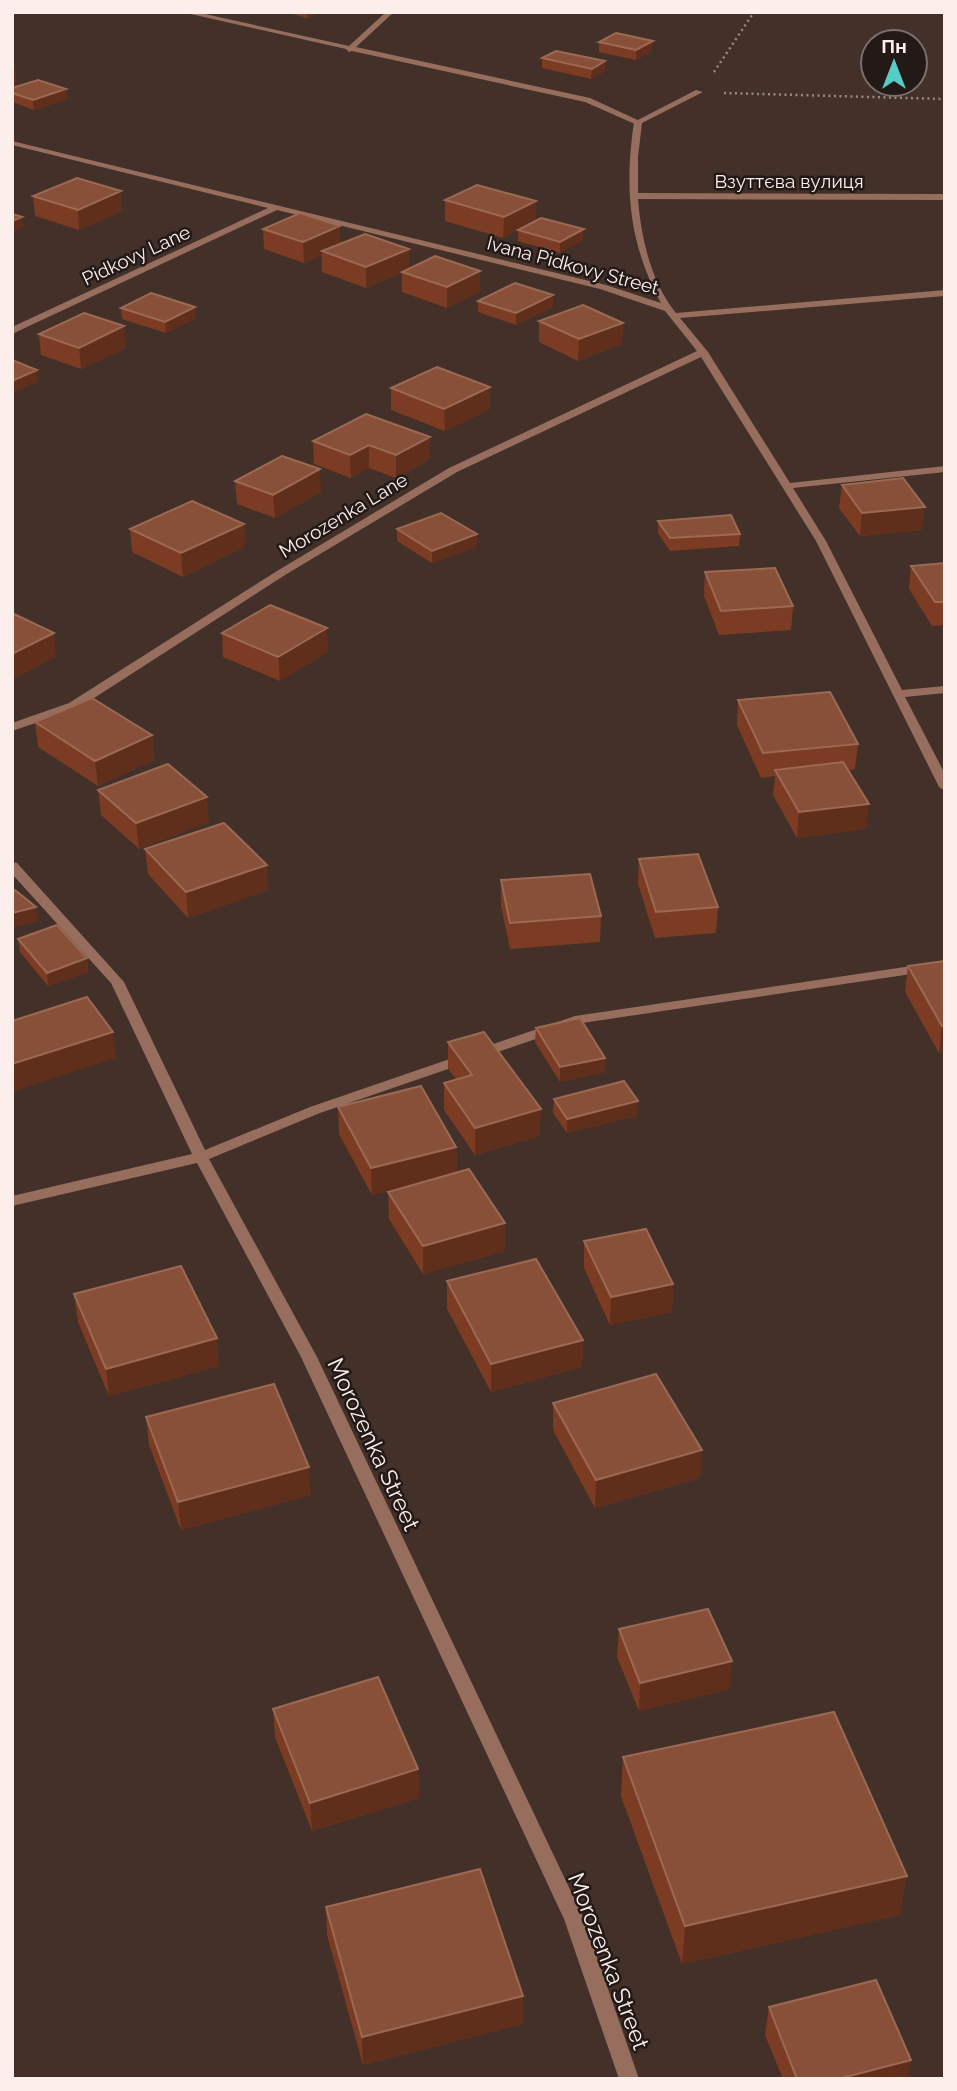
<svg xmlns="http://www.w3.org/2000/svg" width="957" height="2091" font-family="Raleway,sans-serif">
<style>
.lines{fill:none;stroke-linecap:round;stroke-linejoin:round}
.path{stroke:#998983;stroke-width:2.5;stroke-dasharray:2 3.5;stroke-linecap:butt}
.lane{fill:#976d5e;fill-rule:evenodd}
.street{fill:#976d5e;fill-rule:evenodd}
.wall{fill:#7c3c23}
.shaded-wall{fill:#5f2f1c}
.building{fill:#895039;stroke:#9b6954;stroke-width:2}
.labels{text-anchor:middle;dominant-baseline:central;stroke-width:5;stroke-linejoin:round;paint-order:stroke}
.far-street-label{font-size:19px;fill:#fcefeb;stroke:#231a17}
.street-label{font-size:23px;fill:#fcefeb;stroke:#231a17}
</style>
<rect width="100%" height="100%" fill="#423029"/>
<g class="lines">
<path class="path" d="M714,72L754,12
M724,93L945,99"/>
<path class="lane" d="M182,12H196L349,46L386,12H394L356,47L590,98L642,122L635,124L585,102L352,51L349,52L346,49Z"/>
<path class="street" d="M696,90L703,92L642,123L638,157V193L945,194V200L638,199C641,238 651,282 676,313L945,290V296L680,318L708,352L790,483L945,466V472L793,488L826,541L902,690L945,686V693L905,697L945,774V791L939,787L816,541L701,357L457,472L285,575L77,709L12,731V723L69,703L277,571L449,468L697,351L665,311L600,289L277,210L12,334V327L268,208L12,145V141L606,285L661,303C629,244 624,188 634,122Z
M12,862L17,863L124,982L205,1150L310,1107L575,1016L945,961V969L582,1023L320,1113L209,1159L317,1357L584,1919L639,2079H619L564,1919L301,1357L197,1163L12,1206V1196L192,1154L111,983L12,874Z"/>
</g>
<path class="wall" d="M286,12H320L307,18Z
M599,42L652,51L636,60L599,52Z
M542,58L605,71L591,79L542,68Z
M12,88L66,89L67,99L34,110L12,102Z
M33,196L122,211L79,230L35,216Z
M445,200L536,201V221L583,240L560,253L518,241V230L503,238L445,221Z
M263,229L341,243L409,268L480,292L447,308L402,292V273L366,288L322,272V255L304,263L264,249Z
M553,295V307L516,325L478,312V301Z
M121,308L196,318L166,333L122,319Z
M539,321L623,323L622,344L578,361L539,342Z
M39,334L126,348L81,369L41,355Z
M391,388L490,409L445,431L391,410Z
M366,414L430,459L396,478L369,468L351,478L314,464L313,441Z
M235,481L321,492L275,518L237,504Z
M842,485L922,530L860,536L839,508Z
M658,521L740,534L739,546L670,551L658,533Z
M244,524L245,547L183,577L132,552L130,529Z
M397,529L477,547L432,563L397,541Z
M945,563V625L932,626L909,589L911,566Z
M705,572L793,606L791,630L719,635L704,596Z
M222,633L328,652L280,681L223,657Z
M738,700L858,744L855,769L848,770L866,829L797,838L773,795L775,776L761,778L737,725Z
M35,722L152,735L154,760L98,786L38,747Z
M98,790L209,822L139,849L101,815Z
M145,849L268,890L188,918L148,874Z
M639,859L718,907L716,933L655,938L638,884Z
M501,880L601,916L600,942L510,949L501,906Z
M18,939L87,958L88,972L48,986L20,952Z
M945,961V1052L939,1053L905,992L908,966Z
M536,1028L605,1058V1072L560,1082L535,1042Z
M448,1042L540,1136L475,1155L444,1110V1083L456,1079L448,1069Z
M554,1099L637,1116L567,1133L553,1113Z
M338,1107L456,1147L457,1173L505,1223V1251L423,1274L389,1219L388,1192L420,1183L372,1195L339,1134Z
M584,1241L673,1284L672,1312L610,1325L584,1268Z
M447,1281L583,1340L582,1367L491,1392L447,1309Z
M74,1294L219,1366L109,1396L78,1322Z
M553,1403L702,1450L700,1478L595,1508L553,1430Z
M146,1417L311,1495L181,1530L149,1445Z
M619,1629L730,1689L639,1711L617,1657Z
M273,1709L418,1769L419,1798L312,1831L275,1737Z
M623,1757L900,1915L682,1964L621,1796Z
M326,1907L523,1996V2024L363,2065L327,1935Z
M769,2007L908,2079H783L765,2035Z"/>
<path class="shaded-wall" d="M307,12H320L307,18Z
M653,41L652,51L636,60V50Z
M605,61V71L591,79L592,69Z
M15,67L17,85L12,87V68Z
M66,89L67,99L34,110L33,100Z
M121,191L122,211L79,230L78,210Z
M536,201V221L503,238L504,217Z
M22,217L23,227L12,232V221Z
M340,226L341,246L322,251V255L304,263L303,242Z
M584,229L583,240L560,253V242Z
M409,249V270L402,272V273L366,288V267Z
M480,271V292L447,308V287Z
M553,295V307L516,325V313Z
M195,307L196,318L166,333L165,322Z
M623,323L622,344L578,361L579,339Z
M124,326L126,348L81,369L79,348Z
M37,370L38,382L12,393V381Z
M490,387V409L445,431L444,409Z
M430,437V459L396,478V455Z
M369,445V468L351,478L350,455Z
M320,469L321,492L275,518L273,495Z
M925,507L922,530L860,536L862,513Z
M244,524L245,547L183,577L181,553Z
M477,534V547L432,563V551Z
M327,628L328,652L280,681L278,657Z
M54,633L56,657L12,680V654Z
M152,735L154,760L98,786L95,761Z
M207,797L209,822L139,849L136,823Z
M869,804L866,829L797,838L799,812Z
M267,865L268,890L188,918L186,892Z
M36,907L38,921L12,928V913Z
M87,958L88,972L48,986L47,973Z
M942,1026H945V1052L939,1053Z
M113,1032L116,1058L12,1092V1064Z
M605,1058V1072L560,1082V1067Z
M638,1101L637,1116L567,1133V1119Z
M541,1109L540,1136L475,1155V1128Z
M456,1147L457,1174L372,1195L371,1168Z
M505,1223V1251L423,1274V1246Z
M673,1284L672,1312L610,1325L611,1297Z
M217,1338L219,1366L109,1396L106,1369Z
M583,1340L582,1367L491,1392V1364Z
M702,1450L700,1478L595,1508L596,1480Z
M309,1467L311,1495L181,1530L178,1502Z
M732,1661L730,1689L639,1711L640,1683Z
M418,1769L419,1798L312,1831L310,1803Z
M907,1876L900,1915L682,1964L685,1926Z
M523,1996V2024L363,2065L362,2037Z
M911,2060L908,2079H838Z"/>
<path class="building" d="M616,33L653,41L636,50L599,42Z
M556,51L605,61L592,69L542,58Z
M38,80L66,89L33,100L12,93V88Z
M77,178L121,191L78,210L33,196Z
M477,185L536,201L504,217L445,200Z
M300,213L340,226L303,242L263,229Z
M12,214L22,217L12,221Z
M541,218L584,229L560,242L518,230Z
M365,234L409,249L366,267L322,251Z
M435,256L480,271L447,287L402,272Z
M515,283L553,295L516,313L478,301Z
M151,293L195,307L165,322L121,308Z
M583,305L623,323L579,339L539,321Z
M84,313L124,326L79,348L39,334Z
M12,360L37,370L12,381Z
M437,367L490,387L444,409L391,388Z
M366,414L430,437L396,455L369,445L350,455L313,441Z
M282,456L320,469L273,495L235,481Z
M903,478L925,507L862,513L842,485Z
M192,501L244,524L181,553L130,529Z
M441,513L477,534L432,551L397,529Z
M731,515L740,534L670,538L658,521Z
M945,563V602H935L911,566Z
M775,568L793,606L721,611L705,572Z
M270,605L327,628L278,657L222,633Z
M12,613L54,633L12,654Z
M830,692L858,744L763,753L738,700Z
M92,698L152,735L95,761L35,722Z
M843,762L869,804L799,812L775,770Z
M168,764L207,797L136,823L98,790Z
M224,823L267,865L186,892L145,849Z
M698,854L718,907L656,912L639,859Z
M590,874L601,916L510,923L501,880Z
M15,890L36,907L12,913V891Z
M57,925L87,958L47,973L18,939Z
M945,961V1026H942L908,966Z
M87,997L113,1032L12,1064V1021Z
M580,1018L605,1058L560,1067L536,1028Z
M484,1032L541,1109L475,1128L444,1083L472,1075L448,1042Z
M624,1081L638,1101L567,1119L554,1099Z
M421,1086L456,1147L371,1168L338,1107Z
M469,1169L505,1223L423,1246L388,1192Z
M646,1229L673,1284L611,1297L584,1241Z
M536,1259L583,1340L491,1364L447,1281Z
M181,1266L217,1338L106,1369L74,1294Z
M656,1374L702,1450L596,1480L553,1403Z
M274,1384L309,1467L178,1502L146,1417Z
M708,1609L732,1661L640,1683L619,1629Z
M378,1677L418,1769L310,1803L273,1709Z
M834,1712L907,1876L685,1926L623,1757Z
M480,1869L523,1996L362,2037L326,1907Z
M876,1980L911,2060L838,2079H797L769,2007Z"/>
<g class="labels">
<g class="far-street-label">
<text x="789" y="181">Взуттєва вулиця</text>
<text transform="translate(136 255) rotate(-25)">Pidkovy Lane</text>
<text transform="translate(573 265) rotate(15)">Ivana Pidkovy Street</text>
<text transform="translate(343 515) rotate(-31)">Morozenka Lane</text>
</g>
<g class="street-label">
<text transform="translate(374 1444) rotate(65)">Morozenka Street</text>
<text transform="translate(609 1961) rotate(69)">Morozenka Street</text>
</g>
</g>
<rect width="957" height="2091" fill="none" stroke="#fcefeb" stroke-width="28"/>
<g transform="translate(894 63)"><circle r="33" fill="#231a17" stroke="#7a6f6c" stroke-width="2"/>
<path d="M0-5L12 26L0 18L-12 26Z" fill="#54cdc7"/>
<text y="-10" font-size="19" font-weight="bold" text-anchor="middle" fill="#fcefeb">Пн</text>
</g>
</svg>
